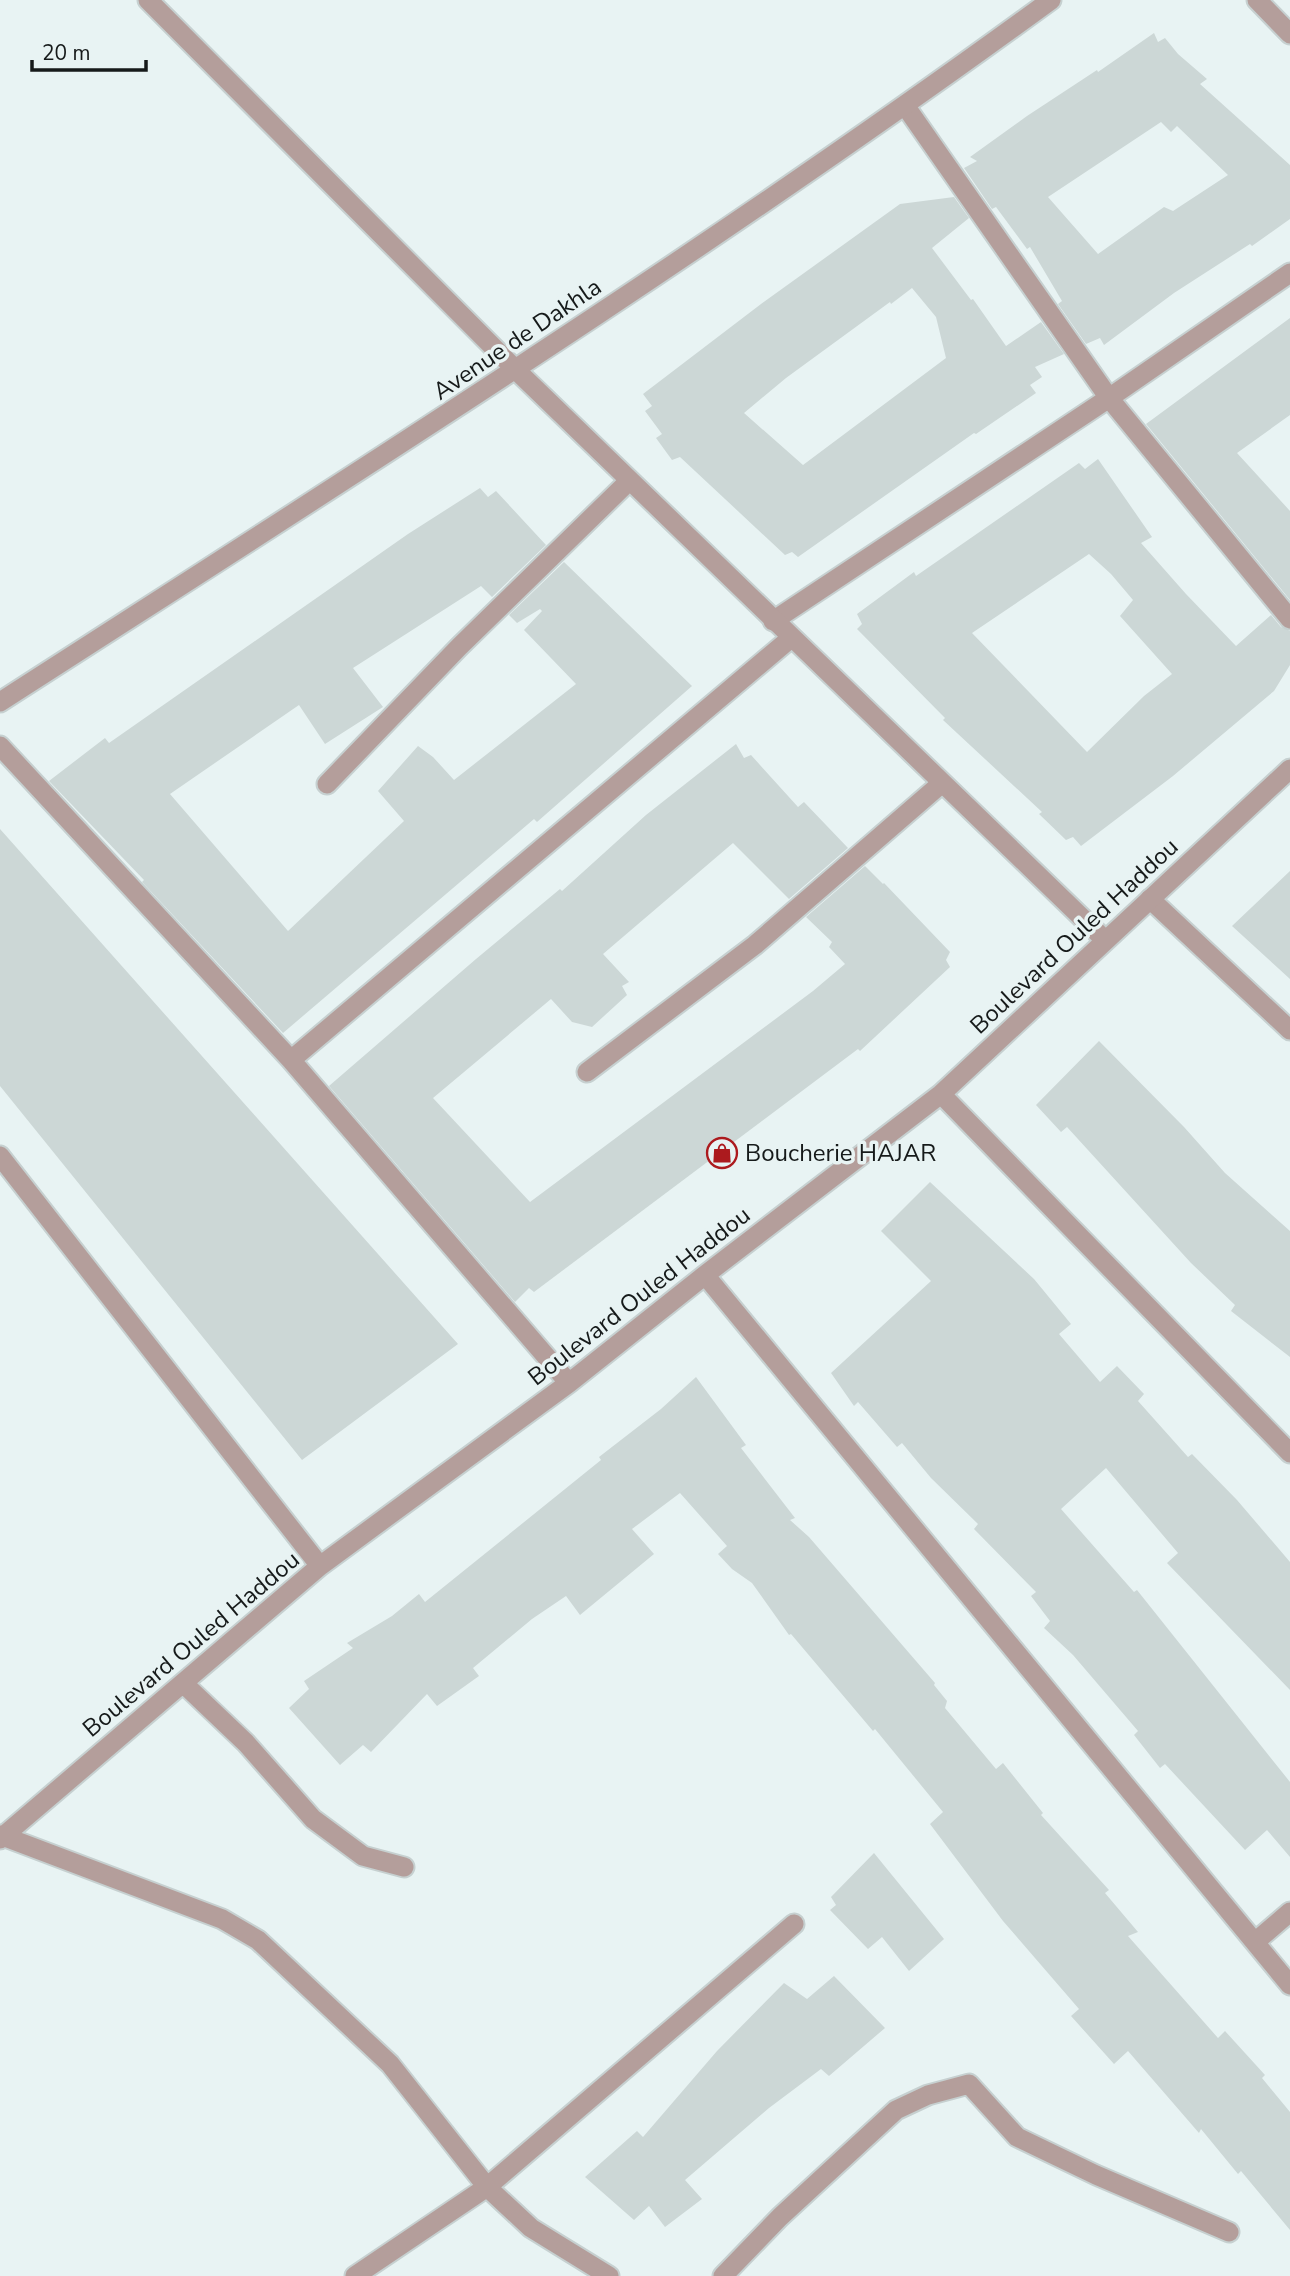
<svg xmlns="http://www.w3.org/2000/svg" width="1290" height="2276" font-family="'Nunito Sans',sans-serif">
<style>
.building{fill:#ccd7d6;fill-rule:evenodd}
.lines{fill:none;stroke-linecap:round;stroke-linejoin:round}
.service-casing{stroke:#c6d0d0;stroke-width:23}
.pedestrian-casing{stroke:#c6d0d0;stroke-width:23}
.minor-casing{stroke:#c6d0d0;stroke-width:23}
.service{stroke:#b49e9b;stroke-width:19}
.pedestrian{stroke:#b49e9b;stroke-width:19}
.minor{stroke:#b49e9b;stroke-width:19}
.labels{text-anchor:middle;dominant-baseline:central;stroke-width:7;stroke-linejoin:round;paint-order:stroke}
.street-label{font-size:24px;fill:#161a1a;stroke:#e8f3f3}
.poi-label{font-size:24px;fill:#161a1a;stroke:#e8f3f3;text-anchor:start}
</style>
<rect width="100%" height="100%" fill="#e8f3f3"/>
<path class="building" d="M1154,33L1158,42L1165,38L1178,54L1207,79L1200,84L1290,165V219L1252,246L1250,244L1174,293L1104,345L1100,338L1086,344L1058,304L1062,301L1030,247L1027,249L996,207L992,209L964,168L977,161L970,157L1027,116L1097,70L1098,72ZM1161,122L1171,132L1177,126L1228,175L1173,211L1164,207L1098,254L1048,197Z
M954,197L969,218L932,248L971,300L973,299L1006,346L1041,322L1064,354L1035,367L1042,377L1030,385L1036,393L976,434L974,433L798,557L792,552L785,555L680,457L672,460L656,438L662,434L645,411L652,406L643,394L761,304L900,204ZM912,288L936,317L946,358L803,465L744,413L786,378L890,302L891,304Z
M1290,318V415L1237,453L1290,511V600L1146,424Z
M1098,459L1152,537L1141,543L1186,594L1236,646L1271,615L1281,627L1290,631V665L1274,691L1173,776L1081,846L1073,837L1066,840L1039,814L1042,812L943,720L945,718L857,629L862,624L857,614L914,572L916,576L1079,463L1085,469ZM1089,554L1111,574L1133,600L1120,616L1172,674L1144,696L1087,752L972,633Z
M480,488L488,497L496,491L546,545L492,597L481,586L353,668L383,707L325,744L299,705L170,794L288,931L404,821L378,791L418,746L433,757L454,780L576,684L524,630L542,611L540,609L517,623L509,615L564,562L692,686L537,822L534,819L283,1033L142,882L144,880L49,781L105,738L109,743L408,534Z
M736,744L744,758L751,755L798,807L804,802L848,848L789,899L733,843L603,954L629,982L622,986L627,995L592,1027L572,1022L551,999L433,1098L530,1202L813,991L845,964L829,947L832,942L806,917L865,866L883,884L884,883L950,952L946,960L950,967L860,1051L858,1049L534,1292L529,1288L515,1302L329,1086L476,959L560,889L562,891L646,815Z
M0,829L458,1344L302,1460L0,1086Z
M1290,871V979L1232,926Z
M1099,1041L1184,1127L1225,1173L1290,1231V1357L1231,1311L1235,1305L1191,1263L1067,1127L1061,1132L1036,1105Z
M930,1182L1034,1279L1071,1324L1059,1334L1100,1382L1117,1366L1144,1394L1138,1401L1188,1457L1192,1454L1237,1500L1290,1562V1690L1167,1563L1178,1553L1106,1468L1061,1509L1134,1592L1137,1590L1290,1782V1857L1267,1830L1245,1850L1165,1764L1160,1768L1134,1735L1138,1731L1073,1655L1044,1628L1050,1621L1031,1596L1036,1592L974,1529L978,1524L931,1478L902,1443L897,1447L858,1402L854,1406L831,1373L931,1281L881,1231Z
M696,1377L746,1445L741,1448L795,1518L790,1520L809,1537L935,1683L934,1685L947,1701L945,1708L996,1769L1003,1763L1043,1813L1041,1815L1109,1890L1105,1893L1138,1932L1128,1936L1218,2038L1225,2031L1265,2075L1262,2078L1290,2112V2230L1241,2171L1238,2174L1201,2129L1199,2133L1128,2051L1114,2064L1071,2016L1079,2009L1003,1921L930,1824L943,1812L875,1729L873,1731L791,1634L789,1635L752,1583L732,1569L718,1554L727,1546L680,1493L632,1529L654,1554L580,1615L566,1596L532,1619L473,1668L479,1676L437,1706L427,1694L371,1752L363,1745L340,1765L289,1708L309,1689L304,1681L353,1648L347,1643L392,1616L419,1594L425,1602L601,1460L599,1457L661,1409Z
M874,1853L944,1939L909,1971L882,1937L868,1949L830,1910L836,1905L831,1897Z
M834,1976L885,2028L829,2076L821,2069L769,2108L685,2180L702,2199L665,2227L649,2206L634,2220L585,2177L637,2131L643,2137L717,2051L784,1983L807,1999Z"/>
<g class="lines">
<g class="service-casing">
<path id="service" d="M1150,899L1290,1030"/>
</g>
<g class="pedestrian-casing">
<path id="pedestrian" d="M906,107L1109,398L1290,619
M773,621L1109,398L1290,273"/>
</g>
<g class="minor-casing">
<path id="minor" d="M148,0L516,370L1105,940
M1257,0L1290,34
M0,702C354,474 711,249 1051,0
M0,746L291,1060L569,1383
M327,784L459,647L629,481
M291,1060L791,638
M587,1072L755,945L942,783
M941,1094L1290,1453
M0,1156L320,1566
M705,1275L1290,1985
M183,1683L246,1743L313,1819L363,1856L404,1867
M0,1835L222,1919L258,1940L390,2064L487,2187L531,2228L609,2276
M0,1839L320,1566L569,1383L705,1275L941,1094L1290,769
M1255,1942L1290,1912
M355,2276L487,2187L794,1924
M723,2276L780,2217L896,2110L928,2095L969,2084L1017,2137L1096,2175L1229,2232"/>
</g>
<use href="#service" class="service"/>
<use href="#pedestrian" class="pedestrian"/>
<use href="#minor" class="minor"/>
</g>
<defs>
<g id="shop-ring" transform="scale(1.575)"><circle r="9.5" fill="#e8f3f3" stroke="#ac1a1e" stroke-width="1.5"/><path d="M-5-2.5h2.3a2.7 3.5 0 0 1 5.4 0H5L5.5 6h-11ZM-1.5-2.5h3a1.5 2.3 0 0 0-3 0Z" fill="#ac1a1e"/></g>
</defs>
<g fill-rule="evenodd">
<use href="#shop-ring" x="722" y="1153"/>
</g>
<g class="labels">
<g class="street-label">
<text transform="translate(517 339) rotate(-34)">Avenue de Dakhla</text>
<text transform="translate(1074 936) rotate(-43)">Boulevard Ouled Haddou</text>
<text transform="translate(639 1296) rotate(-38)">Boulevard Ouled Haddou</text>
<text transform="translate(191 1644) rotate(-40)">Boulevard Ouled Haddou</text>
</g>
<g class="poi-label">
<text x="745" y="1153">Boucherie HAJAR</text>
</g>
</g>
<path d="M32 60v10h114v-10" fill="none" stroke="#161a1a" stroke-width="3.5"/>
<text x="42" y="60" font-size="21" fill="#161a1a" stroke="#e8f3f3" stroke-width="5" paint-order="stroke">20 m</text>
</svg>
